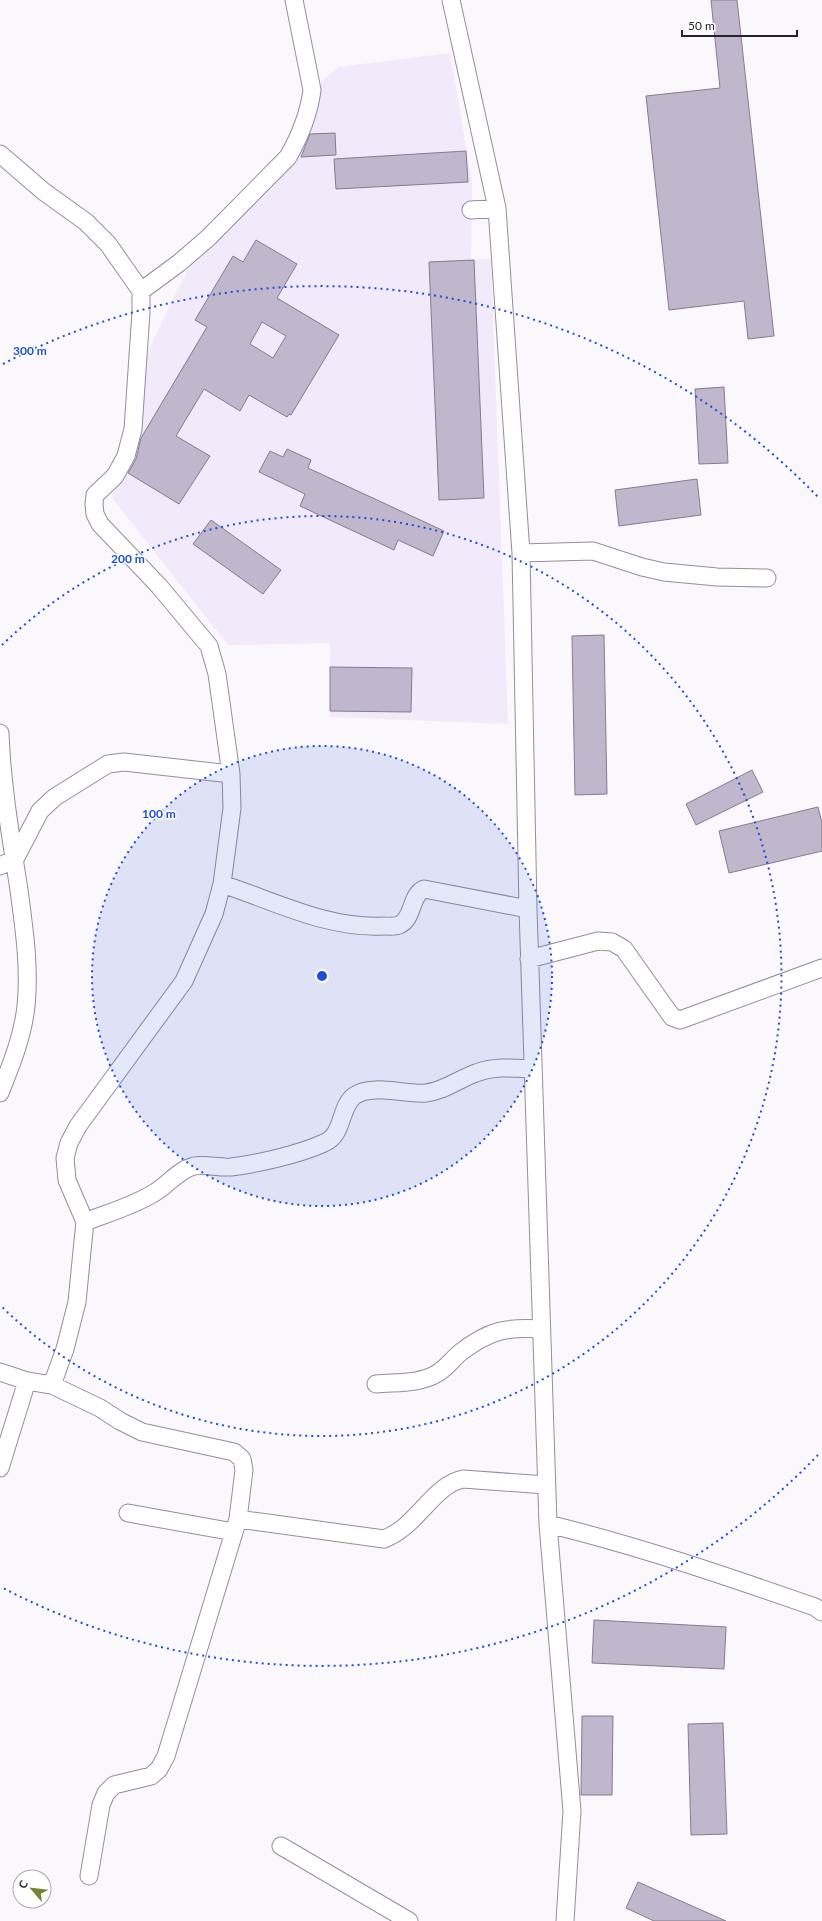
<svg xmlns="http://www.w3.org/2000/svg" width="822" height="1921" font-family="Lato,sans-serif">
<style>
.built{fill:#f2e9fb}
.building{fill:#c1b7cc;stroke:#857b8f;fill-rule:evenodd}
.lines{fill:none;stroke-linecap:round;stroke-linejoin:round}
.minor-casing{stroke:#968ba0;stroke-width:19}
.minor{stroke:#fff;stroke-width:17}
.ring{fill:none;stroke:#1d4ed8;stroke-width:2;stroke-dasharray:2 4}
.centre{fill:#1d4ed8;stroke:#fff;stroke-width:2}
.ring-label{font-size:12px;text-anchor:middle;font-weight:bold;fill:#1d4ed8;stroke:#fff;stroke-width:3;stroke-linejoin:round;paint-order:stroke}
</style>
<rect width="100%" height="100%" fill="#faf8fc"/>
<path class="built" d="M450,53L472,182L471,260L491,259L508,724L330,717V643L228,645L112,498L139,437L148,351L197,250L291,154L323,80L339,67Z"/>
<path class="building" d="M711,0H737L774,336L748,339L744,301L669,310L646,96L720,88Z
M335,133L336,155L301,157L310,134Z
M466,151L468,182L336,189L334,159Z
M256,240L297,264L277,298L339,335L291,415L289,414L287,417L249,395L240,411L204,389L176,436L210,456L179,504L128,473L136,459L141,438L207,327L195,320L233,256L243,262ZM262,322L286,336L273,358L250,344Z
M474,260L484,498L439,500L429,262Z
M724,387L728,463L699,464L695,389Z
M287,449L311,460L308,468L444,531L433,556L398,540L394,550L300,506L305,494L259,472L270,451L283,457Z
M697,479L701,515L619,526L615,490Z
M211,520L281,570L263,594L193,544Z
M604,635L607,794L575,795L572,636Z
M330,667L412,668L411,712L330,711Z
M752,770L763,792L696,825L686,804Z
M818,807L822,823V851L729,873L719,831Z
M594,1620L726,1627L724,1669L592,1663Z
M582,1716H613L612,1795H581Z
M723,1723L727,1834L691,1835L688,1724Z
M638,1882L726,1921H654L626,1908Z"/>
<g class="lines">
<g class="minor-casing">
<path id="minor" d="M451,0L497,208L521,553L528,909L548,1524L572,1811L565,1921
M0,154L43,191L86,222L108,244L141,291V312L133,429L126,456L115,476L95,495L94,504L95,514L100,524L159,586L209,646L217,674L231,774L232,808L222,884L214,914L184,981L78,1126L69,1143L65,1158L67,1180L85,1222L82,1251L77,1302L65,1349L52,1385
M471,210L497,208
M141,291L179,263L208,238L288,157C300,136 309,113 312,90L294,0
M521,553L593,551L642,567L664,572L717,577L767,578
M0,733C2,786 11,838 19,890C24,928 30,967 26,1006C23,1036 11,1065 0,1093
M0,866L15,859L40,811L55,797L108,764L124,762L231,774
M222,884C274,901 327,929 384,926C388,926 394,927 399,925C414,919 410,895 424,889L528,909
M529,959L598,941L612,942L624,949L672,1017L680,1020L822,968
M85,1222C108,1213 133,1206 154,1193C168,1185 178,1170 194,1166C206,1164 219,1168 231,1167C257,1164 300,1154 324,1143C344,1135 339,1108 354,1096C371,1083 406,1095 426,1093C444,1091 459,1079 476,1073C494,1066 514,1068 533,1069
M0,1372L27,1381L52,1385L100,1408L120,1421L142,1432L234,1452L242,1459L244,1470L238,1519
M376,1384C396,1382 419,1384 436,1374C446,1369 453,1358 461,1352C490,1330 506,1327 541,1329
M0,1468L27,1381
M128,1513L234,1532
M548,1524C638,1546 726,1576 815,1607L822,1612
M281,1846L409,1921
M89,1876L101,1805L106,1793L114,1785L151,1776L159,1769L166,1756L238,1519L384,1539C417,1527 433,1485 463,1479L546,1485"/>
</g>
<use href="#minor" class="minor"/>
</g>
<circle cx="322" cy="976" r="230" fill="#1d4ed8" fill-opacity=".12"/>
<g class="ring">
<circle cx="322" cy="976" r="230"/>
<path d="M2 645A460 460 0 1 1 2 1307"/>
<path d="M818 1455A690 690 0 0 1 3 1588M3 364A690 690 0 0 1 818 497"/>
</g>
<circle cx="322" cy="976" r="6" class="centre"/>
<g class="ring-label">
<text x="30" y="355">300 m</text>
<text x="128" y="563">200 m</text>
<text x="159" y="818">100 m</text>
</g>
<g transform="translate(32 1889) rotate(298)"><circle r="19" fill="#ffffff" stroke="#a8a7aa"/>
<path d="M0-3L7 15L0 10L-7 15Z" fill="#748433"/>
<text y="-6" font-size="11" font-weight="bold" text-anchor="middle" fill="#26222a">С</text>
</g>
<path d="M682 30v6h115v-6" fill="none" stroke="#26222a" stroke-width="2"/>
<text x="688" y="30" font-size="12" fill="#26222a" stroke="#ffffff" stroke-width="3" paint-order="stroke">50 m</text>
</svg>
